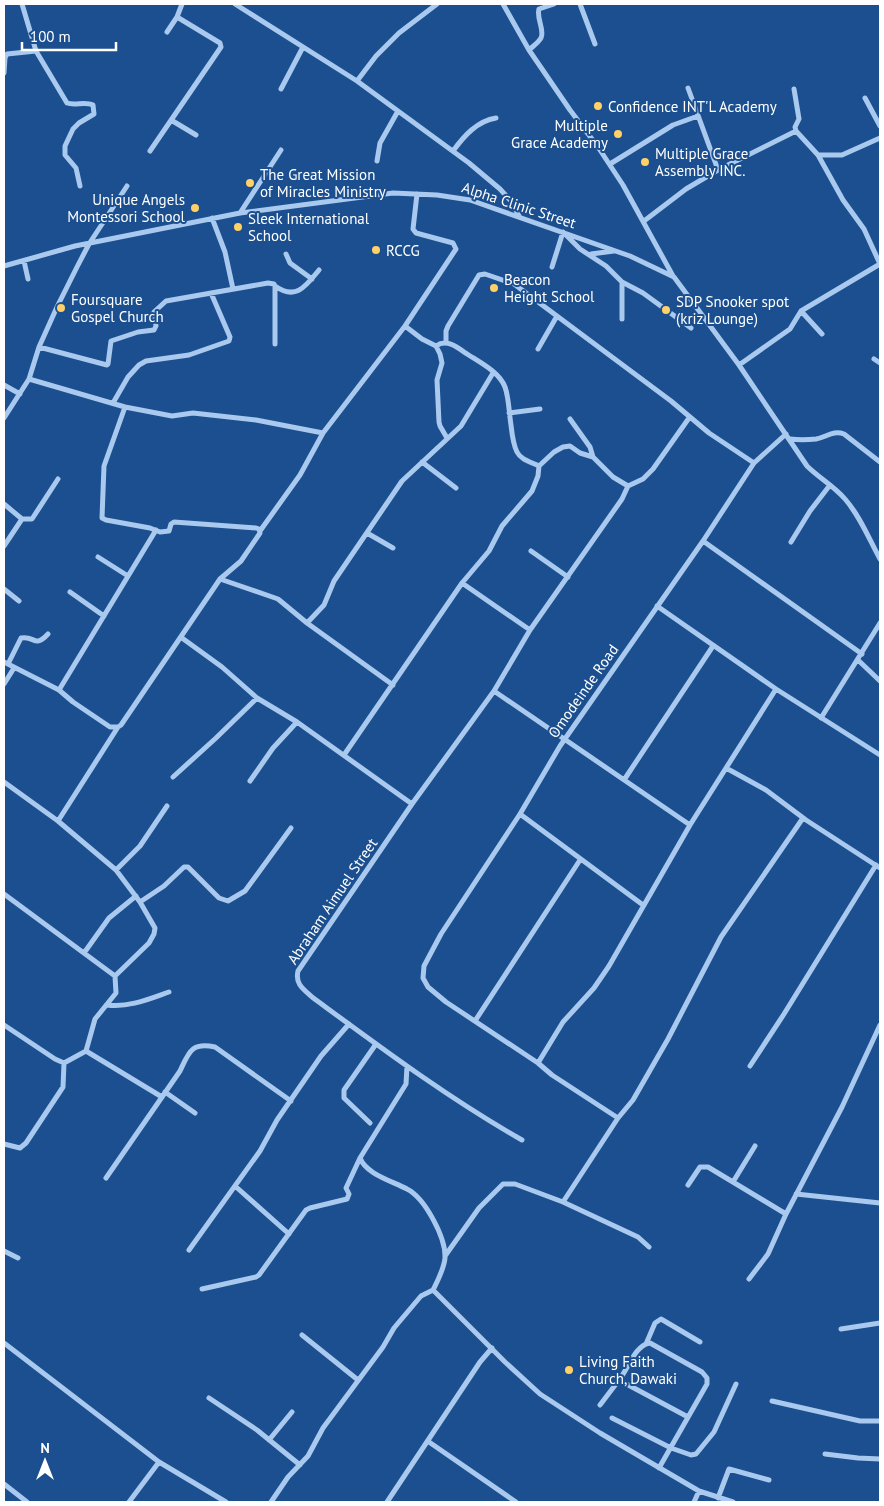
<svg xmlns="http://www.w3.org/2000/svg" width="884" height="1506" font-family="'PT Sans',sans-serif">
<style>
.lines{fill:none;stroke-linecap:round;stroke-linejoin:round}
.minor{stroke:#a9c9ee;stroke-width:5}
.poi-dot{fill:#ffd166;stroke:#1b4f8f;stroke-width:2}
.labels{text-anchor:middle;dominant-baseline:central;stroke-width:4;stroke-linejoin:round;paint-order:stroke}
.poi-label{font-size:15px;fill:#fff;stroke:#1b4f8f;text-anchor:start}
.street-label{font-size:15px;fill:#fff;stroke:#1b4f8f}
</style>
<rect width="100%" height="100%" fill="#1b4f8f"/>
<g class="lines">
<path class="minor" d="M22,4L36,51L67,103C75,106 85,101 93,105L94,114L79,123L73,129L65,146V155L76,168L80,186
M235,4L357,81L469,163L500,189L511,201L519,216
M503,4L529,50L570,110L598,147L623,185L673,276
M580,4L595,44
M167,32L177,17L182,4
M529,50C532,47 538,43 541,38C545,30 536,18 539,9L554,4
M4,73L5,58L7,54L36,51
M357,81L376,56L399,33L437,4
M688,88L718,170
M281,89L303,47
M794,89L799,119L795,127L796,131L818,155L843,200L864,229L880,264
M865,98L880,126
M171,120L196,135
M150,151L221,47L220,43L177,17
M453,151C464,136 477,121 496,118
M818,155H842L880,138
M377,161L380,143L398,111
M610,164L673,125L698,116
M240,213L281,150
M212,218L225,252L233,289
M644,221L686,189L718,170L796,131
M286,254L290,263L312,279
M591,254L614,251
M24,261L28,279
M4,266L75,246L240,213L393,193L437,195L470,200L630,256L674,277L739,365L807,466C819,478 834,486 845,499C860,516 869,539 880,559
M552,267L563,232L580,249L606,266L622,282L643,293L691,328
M622,282V319
M275,286C296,301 306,286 319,270
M801,311L822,334
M405,326L422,339L436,346L440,354L442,363L437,380L439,422L440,426L447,438
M446,343V331L448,326L479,275L485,274L514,284L671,401L709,433L754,463
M436,346C446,339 456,346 464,352C477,361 499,371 505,387C509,398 509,413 511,425C512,434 513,444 517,452C521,460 531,462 539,466
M39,347L107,365L108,364L111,341L138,332L154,330L156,326L154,312L166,301L268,283L274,284L275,286V344
M538,349L557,316
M874,359L880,363
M739,365L790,329L801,311L880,264
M29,379L125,407L172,416L193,413L256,420L323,433
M4,385L20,394
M113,403L128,377L139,365L146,361L189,355L229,341L230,337L211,293
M509,413L540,409
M4,418L29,379L39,347L57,307L77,267L89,244L127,186
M570,419L590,447L593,457
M786,434L754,463L703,541L560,746L520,814L441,934L424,966L423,978L428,987L446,1002L538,1063L552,1075L618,1118L633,1100L668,1039L721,937L803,818
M790,439C798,440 807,440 816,439C827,437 833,430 844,434L880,462
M422,462L456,488
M4,504L22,519H32L58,479
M260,531L300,475L323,433L405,326L456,249L453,243L416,233L413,229L417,194
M367,533L393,548
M703,541L862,654
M791,542L810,511L830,485
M4,546L22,519
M531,551L568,577
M98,557L128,576
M220,579L278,599L307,623L324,605L334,581L402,481L461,426L493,373
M462,583L530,630
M4,589L19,601
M70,592L104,616
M657,606L776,689L880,755
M307,623L393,685
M182,638L222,667L257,698L297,722L412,804
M858,660L880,681
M4,662L59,690L73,702L110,727H118
M8,664L21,638C35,635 34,649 48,634
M4,684L14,668
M59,690L156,530
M494,691L690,825
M821,718L880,623
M344,755L462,583L489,551L502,526L532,491L538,476L539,466L554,452L563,447L570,446L580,453L593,457L613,477L628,486
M726,768L766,790L806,820L880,868
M173,777L216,738L257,698
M624,780L713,646
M250,781L273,748L297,722
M4,782L58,821L116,870L140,902L155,928L154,934L149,943L115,976
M520,814L643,905
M58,821L118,727L121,725L220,579L241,561L260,533L259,529L256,528L174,522L171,524L169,531L160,532L150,528L106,520L102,518L104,466L125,407
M116,870L140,846L167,806
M4,894L115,976L116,993L95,1019L86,1051
M140,902L164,886L184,867H188L219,898L228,901L245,891L291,828
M84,953L109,918L136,896
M107,1005C128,1008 149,999 169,992
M475,1021L580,860
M4,1025L55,1059L64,1063
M64,1063L86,1051L162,1097
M538,1063L563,1022L594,988L609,966L690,825L776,689
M750,1066L784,1014L876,865
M165,1092L195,1113
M370,1123L344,1098V1090L376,1044
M522,1140C448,1098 380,1047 312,997C303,989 295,984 298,971L412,804L494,691L530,630L622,499L628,486L643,479L653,469L689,418
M4,1144L20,1148L26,1143L63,1087L64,1063
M106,1178L180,1071C189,1052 191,1042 215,1047L291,1101
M733,1182L755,1146
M688,1185L700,1167H708L786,1214
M235,1186L289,1234
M796,1194L880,1203
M563,1202L618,1118
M189,1250L260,1151L277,1120L321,1056L349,1024
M4,1251L18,1258
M445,1256L479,1208L503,1184H515L563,1202L638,1237L649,1247
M749,1279L768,1254L786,1214L842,1107L880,1025
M202,1289L256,1277L259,1275L306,1210L310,1208L347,1199L349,1194L346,1188L360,1158L406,1084L407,1066
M433,1290L505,1362L540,1394L600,1433L699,1491L733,1502
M841,1329L880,1323
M302,1335L358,1380
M4,1343L159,1462L226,1502
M646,1344L655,1323L661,1319L700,1342
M209,1398L257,1430L300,1465
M772,1401L860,1421H880
M600,1405L619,1380
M612,1418L671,1448L691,1455L696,1454L714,1432L736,1384
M269,1440L292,1412
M429,1442L516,1502
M825,1454L858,1458L880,1459
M659,1468L707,1384V1378L702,1372L650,1343C635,1345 628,1369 619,1380L688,1417
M4,1484L27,1502
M718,1498L729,1469L769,1480
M129,1502L159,1462
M271,1502L288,1477L308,1456L323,1428L383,1347L394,1328L421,1296L433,1290C438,1280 444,1269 445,1258C446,1238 425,1198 407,1189C392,1181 366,1174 360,1158
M387,1502L480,1362L492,1348
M694,1502L699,1491"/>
</g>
<g class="poi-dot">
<circle cx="598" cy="106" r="5"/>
<circle cx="618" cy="134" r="5"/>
<circle cx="645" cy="162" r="5"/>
<circle cx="250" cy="183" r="5"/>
<circle cx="195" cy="208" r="5"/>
<circle cx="238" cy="227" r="5"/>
<circle cx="376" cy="250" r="5"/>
<circle cx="494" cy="288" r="5"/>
<circle cx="61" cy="308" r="5"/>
<circle cx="666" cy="310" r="5"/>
<circle cx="569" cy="1370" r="5"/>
</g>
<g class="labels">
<g class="poi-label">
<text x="608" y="106">Confidence INT'L Academy</text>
<text x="608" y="125" text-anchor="end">Multiple<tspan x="608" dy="17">Grace Academy</tspan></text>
<text x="655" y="153">Multiple Grace<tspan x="655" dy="17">Assembly INC.</tspan></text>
<text x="260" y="174">The Great Mission<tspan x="260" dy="17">of Miracles Ministry</tspan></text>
<text x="185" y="199" text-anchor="end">Unique Angels<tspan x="185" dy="17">Montessori School</tspan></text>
<text x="248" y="218">Sleek International<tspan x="248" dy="17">School</tspan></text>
<text x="386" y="250">RCCG</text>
<text x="504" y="279">Beacon<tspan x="504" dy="17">Height School</tspan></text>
<text x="71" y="299">Foursquare<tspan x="71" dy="17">Gospel Church</tspan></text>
<text x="676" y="301">SDP Snooker spot<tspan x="676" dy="17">(kriz Lounge)</tspan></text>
<text x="579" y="1361">Living Faith<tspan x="579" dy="17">Church, Dawaki</tspan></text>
</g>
<g class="street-label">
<text transform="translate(519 205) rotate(18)">Alpha Clinic Street</text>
<text transform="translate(583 691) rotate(-55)">Omodeinde Road</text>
<text transform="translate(332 901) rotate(-56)">Abraham Aimuel Street</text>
</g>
</g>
<rect width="884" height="1506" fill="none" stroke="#ffffff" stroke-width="10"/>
<g transform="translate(45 1461)" stroke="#1b4f8f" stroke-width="4" paint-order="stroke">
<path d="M0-4L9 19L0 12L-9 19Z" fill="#ffffff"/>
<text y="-8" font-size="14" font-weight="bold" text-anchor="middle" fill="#ffffff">N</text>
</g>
<path d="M22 42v8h94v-8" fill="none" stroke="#ffffff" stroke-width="2.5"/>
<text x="30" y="42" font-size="15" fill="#ffffff" stroke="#1b4f8f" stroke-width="4" paint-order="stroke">100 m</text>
</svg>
